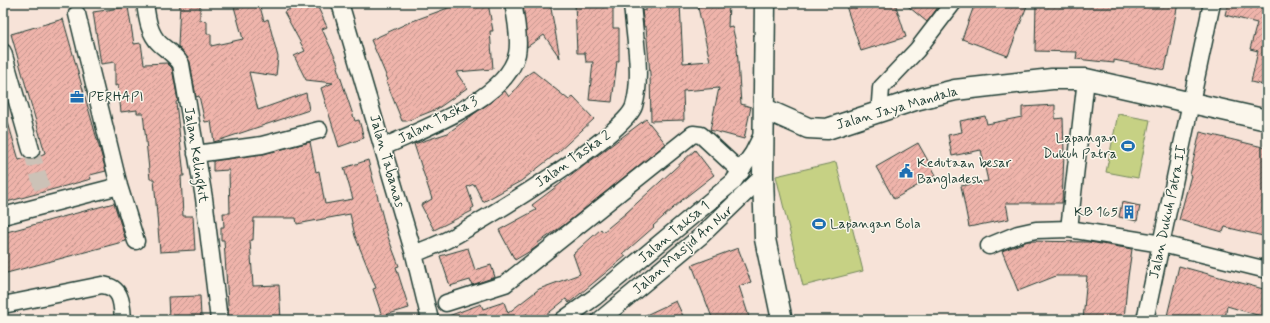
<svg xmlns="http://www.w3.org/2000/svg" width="1270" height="323" font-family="Mynerve,sans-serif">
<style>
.park{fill:#c6d184;stroke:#72875c}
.building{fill:url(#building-hatch);stroke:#1f3d34}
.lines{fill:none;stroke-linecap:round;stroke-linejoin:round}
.minor-tunnel{stroke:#ccc2b7;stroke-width:16;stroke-dasharray:16 8;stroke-linecap:butt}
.minor-casing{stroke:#1f3d34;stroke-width:19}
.tertiary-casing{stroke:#1f3d34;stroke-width:23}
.minor{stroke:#fbf7ec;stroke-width:16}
.tertiary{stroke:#fbf7ec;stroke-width:20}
.labels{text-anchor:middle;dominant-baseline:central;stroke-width:3;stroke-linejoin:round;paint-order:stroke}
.poi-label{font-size:14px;fill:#1f3d34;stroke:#fbf7ec;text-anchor:start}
.street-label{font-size:14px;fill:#1f3d34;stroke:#fbf7ec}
</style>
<defs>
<pattern id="building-hatch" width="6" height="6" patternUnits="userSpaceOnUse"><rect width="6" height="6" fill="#efb4ab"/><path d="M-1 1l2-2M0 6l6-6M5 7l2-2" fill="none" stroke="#c1948c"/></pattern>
</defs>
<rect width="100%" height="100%" fill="#f7e3d8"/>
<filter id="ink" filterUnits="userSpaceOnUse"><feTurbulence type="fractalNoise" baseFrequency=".025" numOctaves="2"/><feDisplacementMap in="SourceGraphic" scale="8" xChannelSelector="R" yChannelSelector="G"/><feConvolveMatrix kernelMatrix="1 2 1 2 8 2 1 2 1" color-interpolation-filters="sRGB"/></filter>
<g filter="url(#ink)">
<path class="park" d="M1118,114L1150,120L1138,178L1106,172Z
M836,162L863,271L803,286L776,176Z"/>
<path class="building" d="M180,3H200V20L207,21V34H211V46L243,39L233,3H259L264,21L268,19L278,57L276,76L249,72L258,110L306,93L309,110L214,142L211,121L205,122L199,96L196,97L190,62L178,46Z
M302,3H316L327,27L322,29L339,66L337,67L355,121L359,120L364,138L339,147L321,88L333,83L306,80L294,56L305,51L284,12Z
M456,3H488L493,31H490L493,69L456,72L467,88L437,109L407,121H402L386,81L388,80L371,40L410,22L456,5Z
M523,3H550L560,58L544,35L527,47Z
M575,3H613V28H619V61H617L612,102L589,100L593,62H586L585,53H577Z
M646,3H680L683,63L710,61L697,3H729L728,27L732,26L737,47L741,104L751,107L744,139L710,130L719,88L683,91L684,120L651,121L650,74L646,27H644L642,10L646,11Z
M845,3H895L906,37L861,51Z
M904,3H941L927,22Z
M975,3H1028L1008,56L962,39Z
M1036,3H1178L1165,70L1114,60V63L1076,59L1077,52L1035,51Z
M1228,3H1267V86L1251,82L1258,51L1250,49L1257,23L1225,15Z
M128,7L134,44L141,43L144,64L167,63L172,68L178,101L176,102L184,176H181L183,216H193L195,250L160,252L154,179H150L143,113H137V110L121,112L118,85L115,86V62L101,64L93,12Z
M63,19L106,171L90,175L91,179L3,203V119H7L19,160L26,158L33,159L45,153L11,34Z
M533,71L569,100L573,97L594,119L556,154L521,181L483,202L474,184L467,187L474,207L471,209L472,211L434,230L421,205L432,199L414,144L448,133L505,91L509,97L527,75Z
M1055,105V119L1063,118L1064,153L1062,203H1006L1009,219L969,227L961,186L988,181L981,150L952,156L948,135L962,132L960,121L985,116L987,124L1022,117V107Z
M646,119L666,144L564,225L538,243L539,245L532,250L515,260L499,230L536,210L532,205Z
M1200,132L1267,148V237L1225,227L1223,232L1179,220L1191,175H1190Z
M310,142L316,172L319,171L325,204L353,199L344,168L368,160L388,237L399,266L396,267L409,308L382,316L373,289L376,288L355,236L350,214L297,224L296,218H254L253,240H250L253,286L279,285L281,320H229L224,240H221V227H224L223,213H230L229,170L213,171V161L263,154Z
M918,143L936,175L894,199L876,167Z
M695,150L714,175L682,200L653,226L654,227L623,254L626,256L569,303L566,299L540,320H532L527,314L511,320H443V318L481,304L483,309L504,302L508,313L539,289L580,274L573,254L601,229L603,232L626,213Z
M1122,202L1140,206L1137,221L1119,217Z
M114,203L126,241L3,274V233Z
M1028,241L1089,242L1132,249L1127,284L1124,320H1083L1087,276H1056L1018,291L1002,251Z
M468,248L475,270L491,265L495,277L472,285L470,280L450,286L440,256Z
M738,248L751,282L739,286L750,320H713L692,265Z
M1179,266L1267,290V318L1227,306L1225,320H1166Z
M200,296L201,317L169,318L168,297Z
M676,301L685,320H635Z"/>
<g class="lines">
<path class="minor-tunnel" d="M31,150L45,198"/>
<g class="minor-casing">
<path id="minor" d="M145,3C147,18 149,34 160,44C168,51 175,55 181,64L204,198L219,320
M340,3L414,254L430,320
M77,14L119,186L136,241
M3,52L31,150
M884,110L880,102L881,88L917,50L953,3
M383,147C422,129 507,99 517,54C520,39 516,18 513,3
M196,154L262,145L319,130
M3,216L119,186
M1069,229L1086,79
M989,246L1018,234L1036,230L1069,229L1162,244L1267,270
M414,254C428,248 443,243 456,235C488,217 625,135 634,106C643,76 634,34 632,3
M446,303L505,284L693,134L701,135L741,172
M3,305L102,285C122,287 122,304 123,320
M563,320L595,297L733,182L753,153L763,133
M600,320L701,236L763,176
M1145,320L1212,3"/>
</g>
<g class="tertiary-casing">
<path id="tertiary" d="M765,3L763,176L765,239L782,320
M765,109L808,128L827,129L915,100L955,90L1052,79H1086L1267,120"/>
</g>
<use href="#minor" class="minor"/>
<use href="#tertiary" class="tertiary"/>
</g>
</g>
<defs>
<g id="office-bare" transform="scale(1.08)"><path d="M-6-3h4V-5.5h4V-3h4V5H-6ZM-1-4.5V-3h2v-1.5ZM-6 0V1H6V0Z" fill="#1f6fb2" stroke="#fbf7ec" stroke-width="2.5" paint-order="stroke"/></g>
<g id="stadium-bare" transform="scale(1.08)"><path d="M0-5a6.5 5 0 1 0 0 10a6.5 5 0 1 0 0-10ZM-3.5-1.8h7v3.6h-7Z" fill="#1f6fb2" stroke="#fbf7ec" stroke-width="2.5" paint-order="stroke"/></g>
<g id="civic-bare" transform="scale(1.08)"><path d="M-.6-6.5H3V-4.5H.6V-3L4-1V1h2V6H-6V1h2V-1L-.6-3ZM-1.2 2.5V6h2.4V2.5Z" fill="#1f6fb2" stroke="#fbf7ec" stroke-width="2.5" paint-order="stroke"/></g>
<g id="building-bare" transform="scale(1.08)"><path d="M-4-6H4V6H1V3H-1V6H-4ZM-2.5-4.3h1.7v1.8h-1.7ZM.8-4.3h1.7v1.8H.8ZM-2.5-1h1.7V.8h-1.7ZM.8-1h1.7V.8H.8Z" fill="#1f6fb2" stroke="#fbf7ec" stroke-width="2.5" paint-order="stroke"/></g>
</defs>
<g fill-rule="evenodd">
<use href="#office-bare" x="77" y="97"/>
<use href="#stadium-bare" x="1128" y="146"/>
<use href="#civic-bare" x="906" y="171"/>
<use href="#building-bare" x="1129" y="212"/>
<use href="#stadium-bare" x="819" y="224"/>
</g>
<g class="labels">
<g class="poi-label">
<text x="88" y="97">PERHAPI</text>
<text x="1117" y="138" text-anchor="end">Lapangan<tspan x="1117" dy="16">Dukuh Patra</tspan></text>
<text x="917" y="163">Kedutaan besar<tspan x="917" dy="16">Bangladesh</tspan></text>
<text x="1118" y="212" text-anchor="end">KB 165</text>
<text x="830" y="224">Lapangan Bola</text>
</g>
<g class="street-label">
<text transform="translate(897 108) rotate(-16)">Jalan Jaya Mandala</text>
<text transform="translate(438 120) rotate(-27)">Jalan Taska 3</text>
<text transform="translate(196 155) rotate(81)">Jalan Kelingkit</text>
<text transform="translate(573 159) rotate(-35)">Jalan Taska 2</text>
<text transform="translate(387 161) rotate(74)">Jalan Tabanas</text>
<text transform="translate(1168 212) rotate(-78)">Jalan Dukuh Patra II</text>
<text transform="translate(674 232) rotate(-40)">Jalan Taksa 1</text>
<text transform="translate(683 250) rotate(-41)">Jalan Masjid An Nur</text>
</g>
</g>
<rect width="1270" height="323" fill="none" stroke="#fbf7ec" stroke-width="16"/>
<rect x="8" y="8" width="1254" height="307" fill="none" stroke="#1f3d34" stroke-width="1.5" filter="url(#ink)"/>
</svg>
